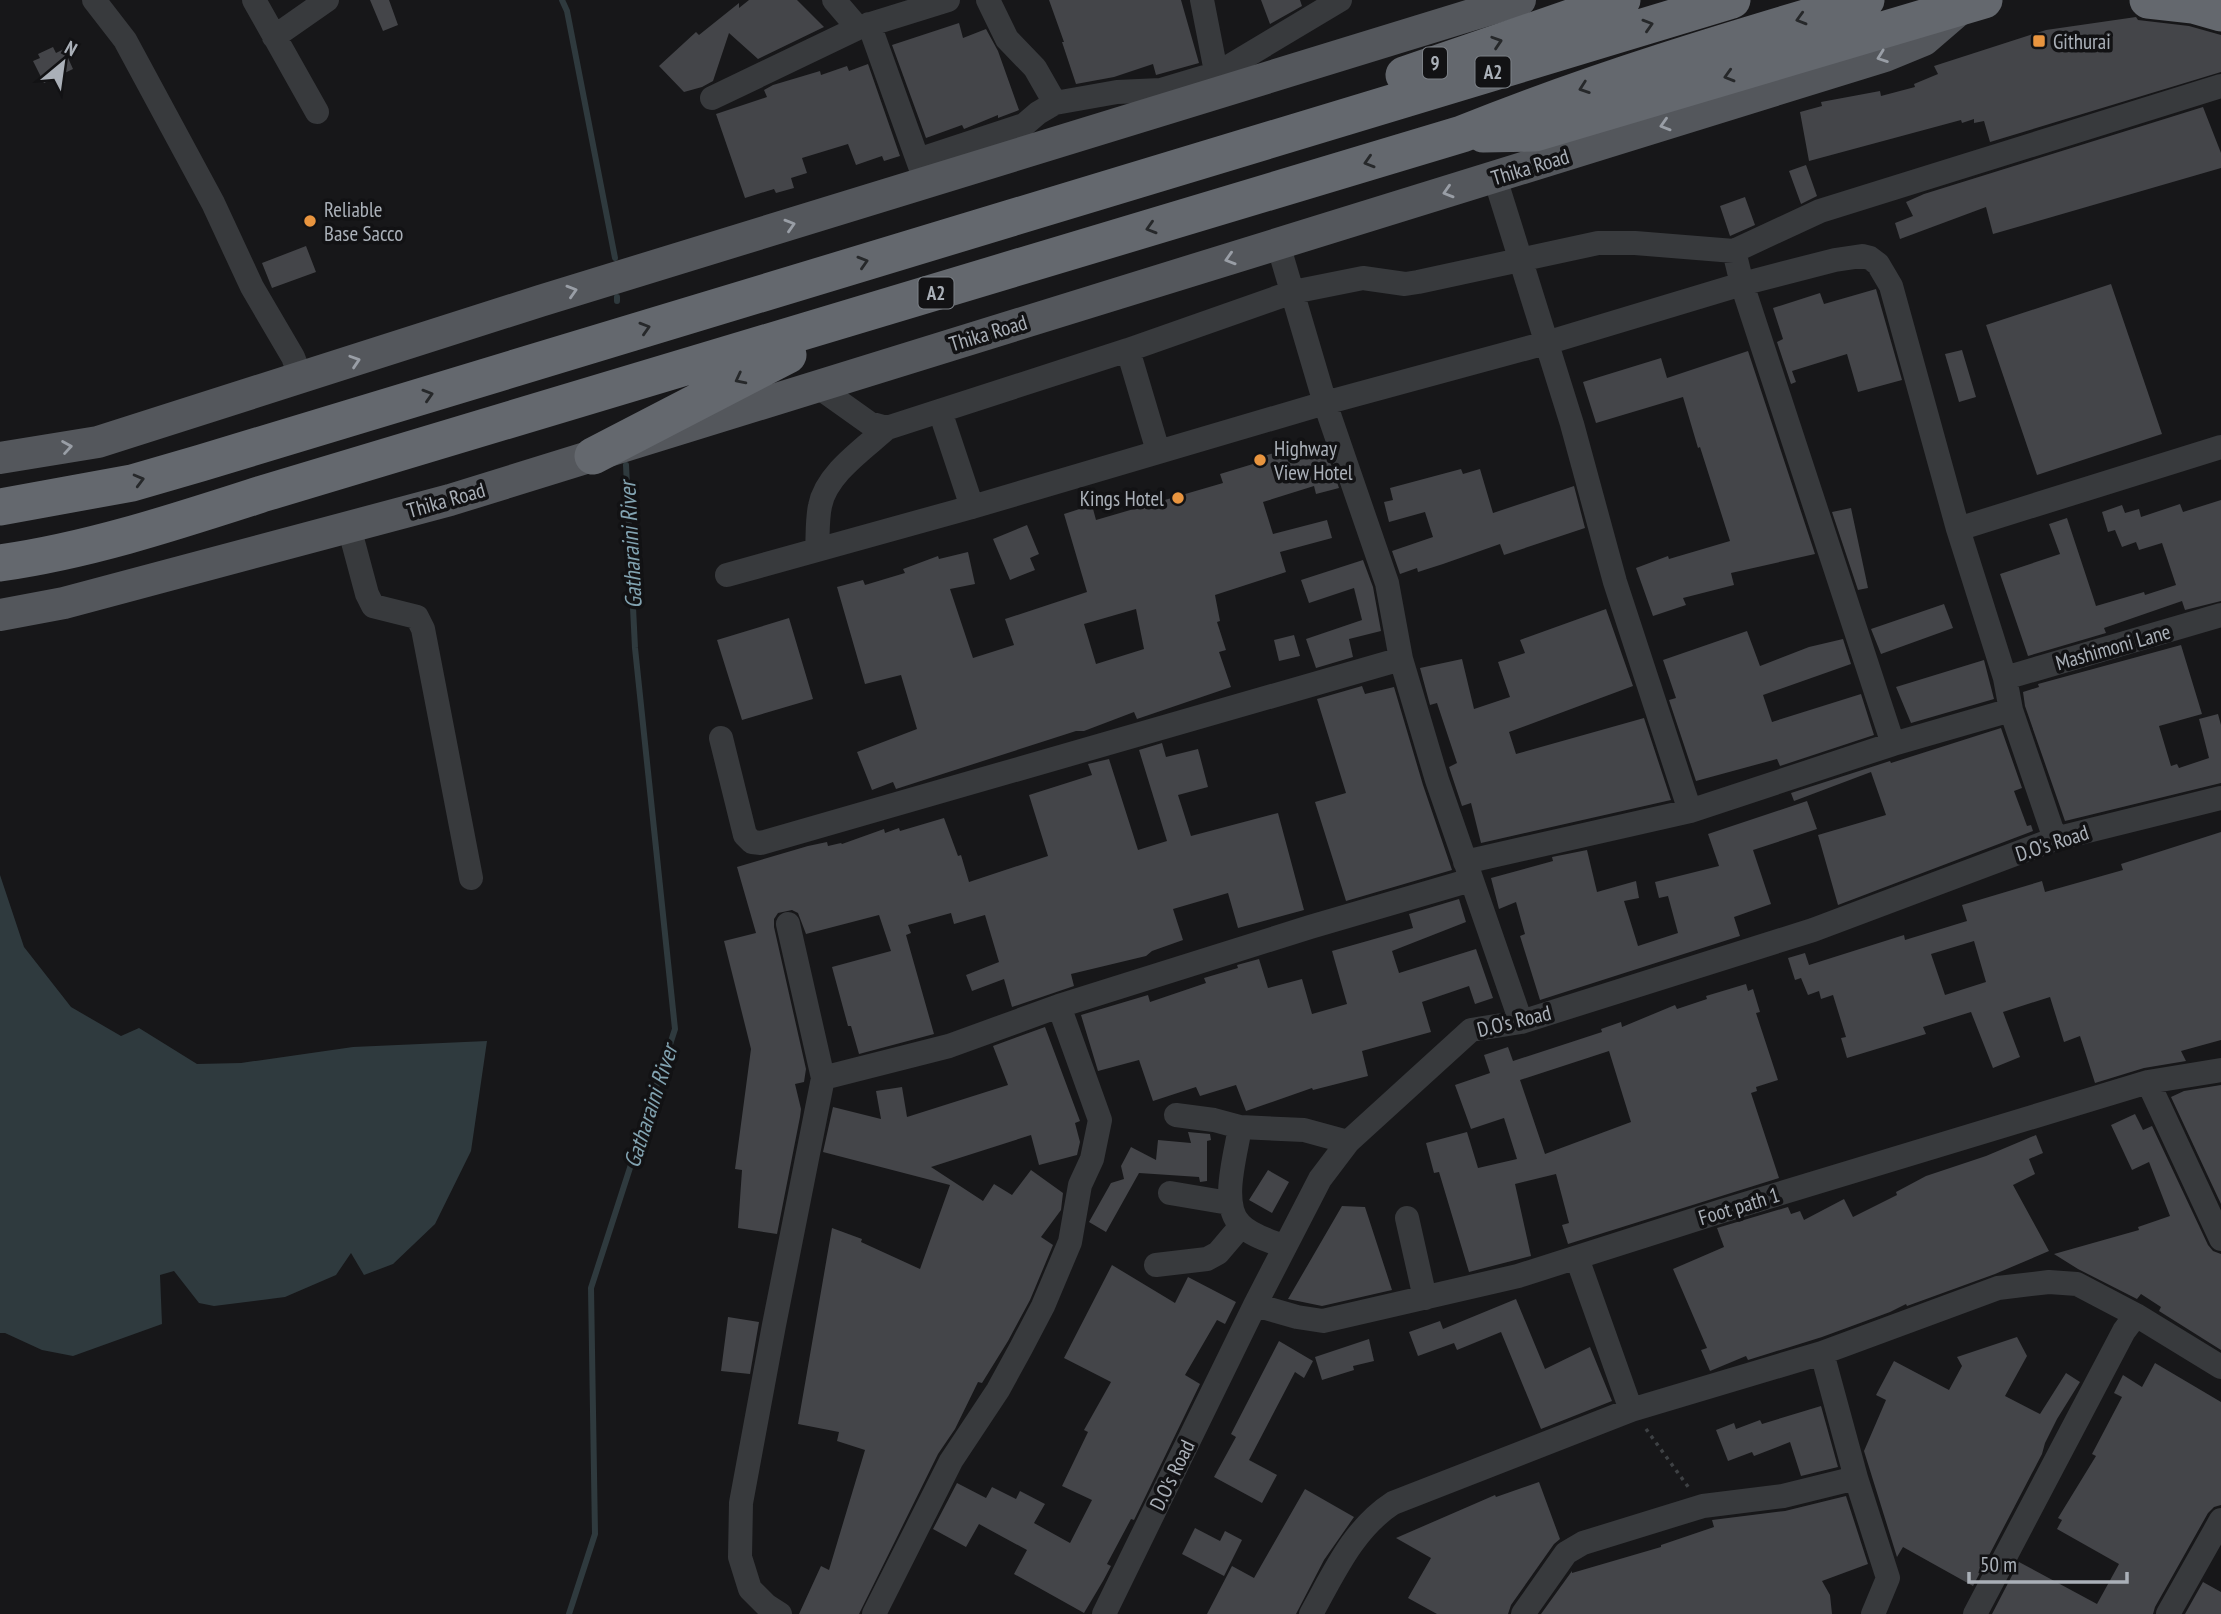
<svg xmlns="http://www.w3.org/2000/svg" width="2221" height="1614" font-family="'PT Sans Narrow',sans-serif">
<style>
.water{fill:#2f3a3e}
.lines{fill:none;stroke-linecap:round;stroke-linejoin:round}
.stream{stroke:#2f3a3e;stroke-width:6}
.building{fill:#444549;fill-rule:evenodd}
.path{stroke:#3e4144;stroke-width:3.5;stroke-dasharray:3.5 5;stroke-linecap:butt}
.minor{stroke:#383a3d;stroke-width:24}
.major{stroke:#54575c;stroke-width:32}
.highway{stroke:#64686e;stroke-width:37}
.oneway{stroke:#26282a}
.oneway2{stroke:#999ea6}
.poi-dot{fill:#e9953f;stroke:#121214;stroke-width:2.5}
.labels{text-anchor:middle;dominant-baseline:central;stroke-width:7;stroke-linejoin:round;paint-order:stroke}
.shield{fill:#121214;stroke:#7c8187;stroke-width:2}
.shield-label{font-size:19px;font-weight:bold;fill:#aab0b8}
.poi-label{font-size:21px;fill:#aab0b8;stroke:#121214;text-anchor:start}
.street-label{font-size:21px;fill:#aab0b8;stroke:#121214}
.water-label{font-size:23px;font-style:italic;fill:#82a3b1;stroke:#121214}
</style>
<rect width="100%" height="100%" fill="#171719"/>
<path class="water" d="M0,875L24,947L71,1007L121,1036L139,1028L197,1064L241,1063L353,1047L487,1041L471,1151L435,1224L393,1264L364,1275L351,1253L336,1275L285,1297L214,1306L199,1303L174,1271L160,1275L162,1324L73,1356L42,1350L5,1333H0Z"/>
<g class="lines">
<path class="stream" d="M562,0L567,11L615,258
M617,297V301
M569,1614L595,1534L591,1288L675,1029L635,648L626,465"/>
</g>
<path class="building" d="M370,0H389L398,25L383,31Z
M749,0H797L824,27L758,59L729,33L713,81L702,87L684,92L659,66L696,32L699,35L739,3V8Z
M1049,0H1181L1199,63L1156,75L1153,64L1114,77L1076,84L1062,42H1064Z
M1261,0H1300L1302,6L1270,24Z
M2136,17L2138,20L2189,26L2221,35V72L1990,142L1984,121L1974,123V119L1962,123L1961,120L1809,161L1800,112L1822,106L1821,102L1880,91L1881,96L1915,87L1914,84L1938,74L1934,66L2046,30Z
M959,23L963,38L986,29L998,51L1019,110L998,118V115L964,129L962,125L926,138L892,45Z
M53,47L56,53L64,49L73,69L44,83L33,61L40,58L38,54Z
M868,64L900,156L884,161L882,156L856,165L848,144L802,158L807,173L791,178L794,188L776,193L774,189L745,198L716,114L767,97L764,90L773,85L820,71L821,75L847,66L849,71Z
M2203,107L2221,153V168L1993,234L1986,207L1900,239L1895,223L1913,216L1906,202L1924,194Z
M1806,165L1817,196L1801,204L1789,171Z
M1745,197L1755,225L1730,236L1720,206Z
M306,246L316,272L272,288L262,263Z
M2111,284L2162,434L2037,475L1986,325Z
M1876,289L1902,380L1858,392L1847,354L1792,371L1796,382L1791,384L1777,342L1783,339L1773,308L1820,293L1824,304Z
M1962,350L1976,397L1959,402L1945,354Z
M1748,351L1815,554L1731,573L1734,585L1683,598L1686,605L1653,616L1636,568L1668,556L1669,559L1730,541L1700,447L1698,448L1683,397L1596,423L1583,382L1661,358L1667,378Z
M1324,444L1339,488L1316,494L1314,486L1263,502L1273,534L1327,520L1332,538L1280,552L1286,572L1215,595L1220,621L1217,622L1226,650L1219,652L1231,687L1137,719L1134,712L1084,731H1076L896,789L893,782L872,790L857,752L917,729L901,675L865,684L837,587L863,580L865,585L905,573L903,569L938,556L939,559L968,552L975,584L950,589L973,658L1014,645L1005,619L1087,592L1064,514L1092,505L1096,520L1223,483L1220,474L1253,464L1252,460L1289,448L1291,453ZM1136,609L1144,649L1096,664L1084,624Z
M1461,469L1463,474L1480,469L1493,513L1574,486L1585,528L1504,555L1500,544L1443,564L1418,572L1417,568L1400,574L1392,551L1433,537L1425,512L1389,522L1384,502L1393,500L1390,488Z
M2221,500V601L2185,610L2182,601L2104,628L2106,633L2028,656L2000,574L2060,554L2049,524L2067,518L2096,606L2144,592L2145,595L2176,585L2162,543L2139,550L2136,542L2122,547L2115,530L2108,532L2102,512L2122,505L2125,513L2139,509L2141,517L2180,504L2183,512Z
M1851,508L1868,588L1858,590L1832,512Z
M1027,525L1039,554L1030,558L1035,570L1010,580L993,539Z
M1363,560L1373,587L1381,631L1349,639L1353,657L1316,668L1306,639L1362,620L1354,588L1309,603L1301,580Z
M1944,604L1953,628L1881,654L1871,629Z
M1606,609L1633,686L1509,732L1516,754L1644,718L1671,800L1481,843L1471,803L1462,806L1449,767L1457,763L1437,703L1430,705L1420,668L1462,659L1474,709L1510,697L1498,662L1525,653L1520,640Z
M789,618L813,699L742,720L717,640Z
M1747,631L1760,666L1809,647L1843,639L1851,664L1763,695L1772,722L1861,694L1874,735L1780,766L1777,759L1696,781L1669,700L1676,698L1663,660Z
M1294,635L1300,656L1279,661L1274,640Z
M2181,645L2202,714L2159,726L2171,766L2177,764L2179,768L2209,758L2199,719L2218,714L2221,725V783L2065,821L2025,706L2023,692L2039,687L2038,684Z
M1984,660L1994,699L1911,723L1896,687Z
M1362,686L1365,694L1394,687L1423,785L1452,870L1346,901L1315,802L1346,793L1317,699Z
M2001,728L2022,788L2014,791L2027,826L2031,825L2033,831L1838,905L1818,835L1886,815L1871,772L1794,801L1791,793L1890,761L1891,763Z
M1162,743L1166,757L1198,749L1208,787L1178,795L1191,836L1278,813L1304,910L1238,928L1228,893L1173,909L1183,940L1152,951L1146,956L1071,974L1074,986L1012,1007L1004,979L972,991L966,975L999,962L985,915L954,924L951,913L908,925L911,933L906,935L934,1034L859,1054L851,1026H848L832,967L891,951L879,915L806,934L798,913L792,910L778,913L774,919V927L806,1069L804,1082L795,1084L801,1109L800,1117L777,1234L738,1228L742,1170L735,1169L751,1049L724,941L756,933L737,867L808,846L827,842L828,846L841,843L842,844L884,829L885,833L899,828L900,831L944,818L958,856L961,855L969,882L1048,856L1029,795L1092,775L1088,764L1109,759L1138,850L1167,841L1139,750Z
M1807,801L1817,829L1753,850L1771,904L1734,917L1740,936L1540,1000L1520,936L1525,934L1516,902L1499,909L1491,878L1553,861L1552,857L1587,850L1597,892L1636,881L1639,898L1624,901L1638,946L1678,933L1668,896L1659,898L1655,882L1719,866L1708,834Z
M2221,832V1040L2181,1051L2186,1061L2144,1068L2095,1083L2080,1036L2064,1042L2050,997L2003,1012L2020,1057L1993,1068L1971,1012L1923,1027L1926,1034L1847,1058L1841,1038L1846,1037L1833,995L1821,999L1819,991L1808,995L1801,978L1795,980L1788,958L1805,953L1809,965L1904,935L1905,940L1967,921L1962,905L2042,881L2045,892L2123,870L2121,864ZM1974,941L1986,982L1945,995L1931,954Z
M1459,899L1466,922L1392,951L1399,973L1476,949L1493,998L1475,1004L1469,986L1422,1002L1431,1032L1362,1051L1368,1076L1313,1090L1312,1088L1246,1111L1236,1085L1200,1096L1196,1087L1153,1101L1139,1060L1098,1071L1081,1015L1148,995L1150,1002L1206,983L1204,978L1238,968L1237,965L1259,959L1268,988L1302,979L1312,1014L1347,1004L1332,951L1413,928L1409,914Z
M1746,984L1748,991L1753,989L1760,1012L1756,1013L1778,1080L1756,1087L1757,1091L1751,1093L1779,1178L1568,1244L1562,1225L1569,1223L1556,1174L1515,1184L1531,1256L1469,1272L1439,1172L1434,1173L1426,1143L1467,1132L1478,1168L1517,1159L1504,1118L1471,1129L1455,1085L1490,1073L1484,1055L1508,1047L1513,1061L1602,1032L1601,1029L1621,1022L1622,1027L1675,1005L1677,1009L1707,999L1706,996ZM1609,1051L1631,1122L1545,1154L1520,1080Z
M1045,1027L1080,1121L1075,1123L1080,1142L1077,1155L1039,1165L1031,1135L931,1167L983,1201L994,1184L1012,1195L1031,1170L1063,1193L1061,1210L1041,1237L1053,1245L1030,1300L1008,1341L982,1383L978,1382L955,1429L938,1454L859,1614H799L821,1566L829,1570L865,1450L837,1441L839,1432L798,1424L832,1228L862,1239L861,1242L920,1269L950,1185L823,1152L833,1107L881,1119L876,1091L902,1087L907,1117L1008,1085L993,1046Z
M2221,1085V1204L2171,1097L2184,1091Z
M2135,1114L2143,1130L2152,1126L2208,1245L2213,1251L2221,1254V1350L2159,1311L2161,1307L2141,1294L2137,1299L2078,1269L2054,1254L2139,1230L2138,1227L2170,1216L2149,1162L2132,1170L2111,1125Z
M1188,1132L1210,1134L1211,1140L1207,1141V1181L1200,1182L1199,1177L1139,1173L1106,1232L1089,1222L1111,1183L1124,1179L1121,1166L1131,1147L1156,1160L1158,1140L1191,1143Z
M2036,1135L2043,1153L2029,1159L2035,1174L2013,1185L2049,1251L1995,1274L1907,1306L1906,1304L1890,1312L1822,1337L1748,1360L1746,1356L1710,1371L1701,1350L1707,1348L1673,1269L1724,1247L1717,1228L1788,1207L1791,1214L1800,1211L1804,1220L1844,1199L1853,1217L1897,1195L1896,1192L1926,1176L1986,1156Z
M1268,1170L1289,1182L1272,1213L1249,1200Z
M1342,1206L1365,1207L1392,1290L1322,1306L1288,1299Z
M1112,1265L1175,1303L1188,1277L1236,1302L1225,1324L1217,1320L1185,1375L1200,1384L1134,1520L1131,1519L1107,1564L1111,1566L1103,1581L1084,1613L1014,1574L1027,1550L979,1524L966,1547L933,1529L957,1483L986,1498L992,1487L1016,1499L1020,1491L1045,1504L1034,1523L1070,1543L1092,1500L1062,1486L1088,1432L1084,1430L1111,1382L1064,1358Z
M1516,1299L1545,1369L1590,1347L1612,1401L1541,1429L1501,1332L1457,1350L1454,1343L1418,1356L1409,1332L1440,1321L1443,1329Z
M728,1317L759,1322L750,1374L721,1371Z
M2017,1337L2027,1356L2005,1396L2040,1414L2066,1373L2080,1382L2057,1419L2045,1443L2042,1454L1973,1586L1903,1547L1897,1557L1864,1451L1886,1400L1876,1395L1894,1361L1949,1390L1962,1366L1957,1357Z
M1369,1339L1374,1361L1353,1366L1354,1370L1322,1380L1315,1357Z
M1279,1341L1313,1361L1304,1378L1295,1372L1249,1460L1277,1475L1262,1503L1214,1477L1236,1437L1231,1434Z
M2155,1363L2221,1402V1505L2214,1507L2208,1513L2155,1607L2153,1614H1992L2019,1562L2097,1604L2119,1564L2057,1529L2062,1520L2058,1518L2096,1456L2092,1454L2122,1397L2114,1393L2123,1375L2142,1387Z
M1821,1406L1838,1467L1801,1476L1790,1442L1754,1456L1752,1452L1728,1461L1716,1430L1734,1423L1736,1429L1760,1420L1762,1424Z
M1539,1482L1560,1539L1554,1544L1511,1605L1508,1614H1437L1408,1598L1431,1558L1396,1538L1495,1495L1496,1497Z
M1305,1489L1354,1517L1324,1560L1296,1614H1207L1232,1566L1254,1578Z
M1846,1496L1868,1564L1822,1581L1830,1595L1832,1614H1541L1572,1571V1573L1661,1547V1545L1714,1527L1712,1520L1785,1511Z
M1195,1528L1220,1541L1225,1531L1242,1540L1224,1576L1182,1554Z
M2203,1582L2221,1592V1614H2185Z"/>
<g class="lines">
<path class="path" d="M1646,1429L1689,1488"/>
<path class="minor" d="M94,0L125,40L213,203L252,287L293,357L301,378
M254,0L317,112
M834,0L858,28
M988,0L1007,39L1035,68L1055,103L1117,92L1161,90L1218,73L1340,0
M1202,0L1219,87
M869,24L926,183
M274,37L327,0
M712,98L858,28L948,0
M918,160L1024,125L1038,113L1055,103
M1495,178L1572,424L1615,582L1690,811
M1278,244L1325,403L1387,583L1401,659L1437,780L1521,1022
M817,386L869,423L887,428L1128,350
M940,411L972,507
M1158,451L1128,350L1293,292L1363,278L1405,284L1418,282L1598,243H1635L1734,251
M349,527L367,594L373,606L417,617L423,629L471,878
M1958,529L2221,447
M817,550C818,536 817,520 820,506C826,474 864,449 887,428
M727,575L972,507L1325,403L1546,343L1742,284L1835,260L1862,256L1870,258L1878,264L1891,286L1958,529L2005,678L2011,710L2055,839
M2005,678L2221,615
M721,738L745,835L752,842L761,843L1401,659
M1893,744L1742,284L1734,251L1820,211L2221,86
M1465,862L1690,811L1893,744L2011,710
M823,1078L949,1046L1059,1006L1310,927L1471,880
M2148,1082L2221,1239
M1176,1115L1214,1120L1240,1127
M1170,1193L1229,1203
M1407,1218L1425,1298
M1285,1247C1271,1241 1251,1236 1240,1224C1220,1204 1236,1154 1240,1127L1304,1130L1348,1142
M1577,1258L1631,1410
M1156,1265L1207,1259L1218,1253L1241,1226
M1255,1305L1297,1317L1323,1321L1518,1276L1722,1211L2148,1082L2221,1070
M2136,1315L2221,1367
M1822,1353L1856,1478L1888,1578L1873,1614
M780,1614L766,1605L750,1589L740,1557L741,1503L774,1325L823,1078L788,924
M874,1614L951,1461L998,1390L1021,1348L1043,1306L1070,1242L1080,1185L1092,1159L1100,1120L1059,1006
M1104,1614L1255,1305L1320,1179L1348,1142L1471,1030L1521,1022L1813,930L2055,839L2221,798
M1311,1614C1334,1573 1353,1529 1393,1503L1631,1410L1822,1353L1998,1288L2049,1282L2077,1284L2136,1315L2124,1331L1975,1614
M1523,1614L1566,1553L1583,1543L1703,1506L1783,1496L1856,1478
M2168,1614L2221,1520"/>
<path class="major" d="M0,458L98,442L540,301L1520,0
M0,615L64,603L450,500L1885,56L1924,40L1960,9"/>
<path class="highway" d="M2148,0L2193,5L2221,13
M1404,75L1622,0
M1483,134L1535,133L1984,0
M593,456L788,355
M0,507L132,483L201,463L1732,0
M0,563C91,550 178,521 265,493L1462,134C1593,81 1730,40 1866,0"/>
</g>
<defs><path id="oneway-chevron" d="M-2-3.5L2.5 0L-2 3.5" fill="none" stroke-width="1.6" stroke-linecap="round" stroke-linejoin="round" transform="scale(1.75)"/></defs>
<g class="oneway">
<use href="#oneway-chevron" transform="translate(1801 19) rotate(164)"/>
<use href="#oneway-chevron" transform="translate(1648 25) rotate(-17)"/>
<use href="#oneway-chevron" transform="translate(1497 42) rotate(-18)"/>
<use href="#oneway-chevron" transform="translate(1729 76) rotate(164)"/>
<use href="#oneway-chevron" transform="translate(1584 88) rotate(161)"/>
<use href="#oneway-chevron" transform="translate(1369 162) rotate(163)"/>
<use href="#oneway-chevron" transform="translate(1151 228) rotate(163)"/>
<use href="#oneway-chevron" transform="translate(863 262) rotate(-17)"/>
<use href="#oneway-chevron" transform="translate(645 328) rotate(-17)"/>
<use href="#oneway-chevron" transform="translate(740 379) rotate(153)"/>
<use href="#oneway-chevron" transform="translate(428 395) rotate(-17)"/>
<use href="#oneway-chevron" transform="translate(139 480) rotate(-15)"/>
</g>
<g class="oneway2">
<use href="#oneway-chevron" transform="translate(1882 57) rotate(160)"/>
<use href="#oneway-chevron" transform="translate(1665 125) rotate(163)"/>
<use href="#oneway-chevron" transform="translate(1448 192) rotate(163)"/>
<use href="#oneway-chevron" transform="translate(790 225) rotate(-17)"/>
<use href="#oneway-chevron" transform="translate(1230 259) rotate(163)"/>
<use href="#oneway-chevron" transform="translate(572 291) rotate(-17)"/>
<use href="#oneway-chevron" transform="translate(355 361) rotate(-18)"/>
<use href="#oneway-chevron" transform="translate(67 447) rotate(-9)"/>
</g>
<g class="poi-dot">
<rect x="2032" y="34" width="14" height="14" rx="3.5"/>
<circle cx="310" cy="221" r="7"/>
<circle cx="1260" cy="460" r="7"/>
<circle cx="1178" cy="498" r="7"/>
</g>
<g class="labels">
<g class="shield">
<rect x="1423" y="47.5" width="24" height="31" rx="5"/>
<rect x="1475.5" y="56.5" width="35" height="31" rx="5"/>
<rect x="918.5" y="277.5" width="35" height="31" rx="5"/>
</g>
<g class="shield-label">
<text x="1435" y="63">9</text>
<text x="1493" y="72">A2</text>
<text x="936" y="293">A2</text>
</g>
<g class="poi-label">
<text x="2053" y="41">Githurai</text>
<text x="324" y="209">Reliable<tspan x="324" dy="24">Base Sacco</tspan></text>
<text x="1274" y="448">Highway<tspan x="1274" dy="24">View Hotel</tspan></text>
<text x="1164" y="498" text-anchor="end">Kings Hotel</text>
</g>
<g class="street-label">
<text transform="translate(1530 167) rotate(-17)">Thika Road</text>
<text transform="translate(988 333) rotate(-17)">Thika Road</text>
<text transform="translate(446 500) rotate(-16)">Thika Road</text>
<text transform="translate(2113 647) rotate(-16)">Mashimoni Lane</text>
<text transform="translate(2052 843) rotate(-18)">D.O's Road</text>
<text transform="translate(1514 1021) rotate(-14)">D.O's Road</text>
<text transform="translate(1739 1206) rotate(-17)">Foot path 1</text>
<text transform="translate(1172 1475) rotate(-64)">D.O's Road</text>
</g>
<g class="water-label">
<text transform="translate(630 545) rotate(-93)">Gatharaini River</text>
<text transform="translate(650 1106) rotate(-72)">Gatharaini River</text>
</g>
</g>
<g transform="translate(63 63) rotate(29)" stroke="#121214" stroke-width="5" paint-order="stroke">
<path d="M0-5L12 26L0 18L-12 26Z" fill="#aab0b8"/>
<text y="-10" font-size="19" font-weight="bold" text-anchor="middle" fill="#aab0b8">N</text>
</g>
<path d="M1969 1572v10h158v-10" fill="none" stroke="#aab0b8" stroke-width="3.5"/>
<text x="1980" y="1572" font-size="21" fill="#aab0b8" stroke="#121214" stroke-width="5" paint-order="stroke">50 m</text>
</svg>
